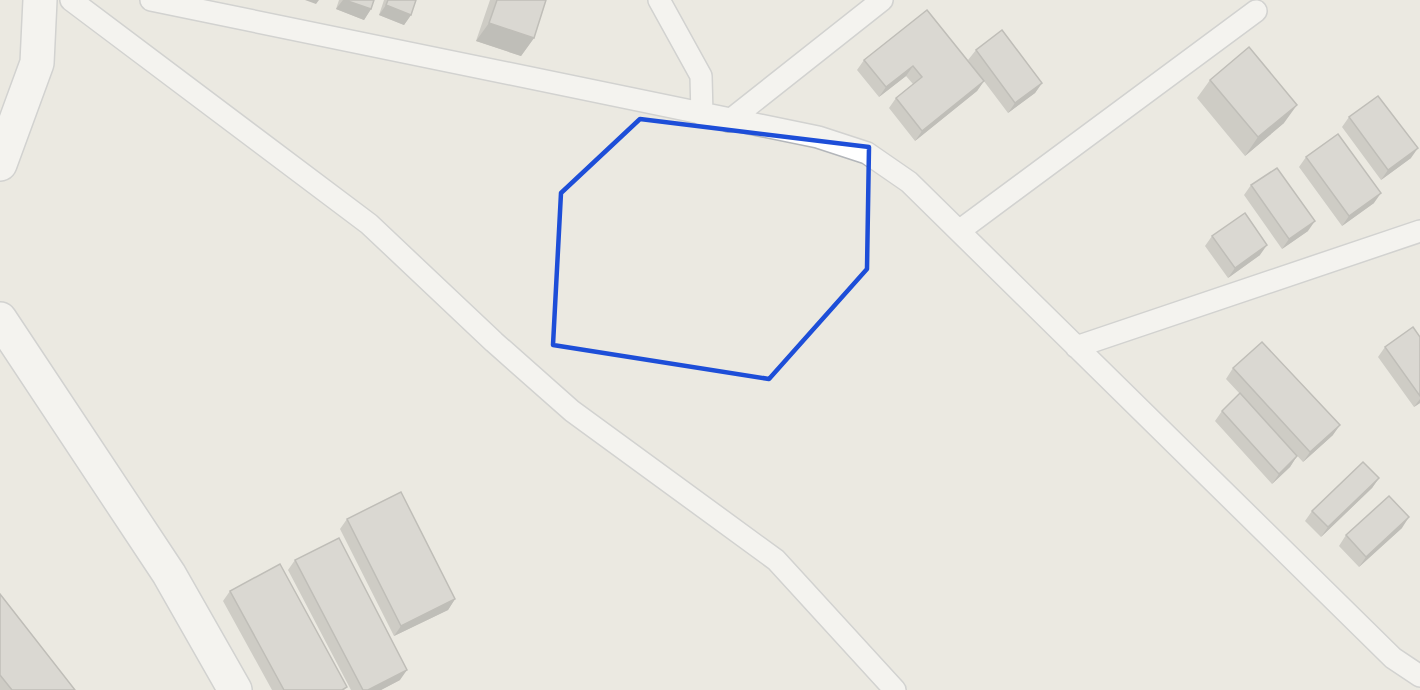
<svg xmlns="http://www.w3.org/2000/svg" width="1420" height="690" font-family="'Sofia Sans Condensed',sans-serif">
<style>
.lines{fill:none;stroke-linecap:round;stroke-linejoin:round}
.service-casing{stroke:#b3b6ba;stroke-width:24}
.minor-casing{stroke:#b3b6ba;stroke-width:36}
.service{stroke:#fff;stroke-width:21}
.minor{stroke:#fff;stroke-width:33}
.wall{fill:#aaa9a3}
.shaded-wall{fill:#8b8985}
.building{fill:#c6c4be;stroke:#8b8985;stroke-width:1.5}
.marked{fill:none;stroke:#1d4ed8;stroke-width:4.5;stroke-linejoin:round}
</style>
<rect width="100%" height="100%" fill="#ebe9e1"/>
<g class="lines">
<g class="service-casing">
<path id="service" d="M71,0L369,224L494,342L572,411L776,560L895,690
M151,0L818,137L867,153L909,182L1393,658L1420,676
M659,0L701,76L702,115
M729,121L882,0
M959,231L1256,11
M1076,347L1420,231"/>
</g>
<g class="minor-casing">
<path id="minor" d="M0,164L37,63L40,0
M0,319L169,574L235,690"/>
</g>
<use href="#service" class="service"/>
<use href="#minor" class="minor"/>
</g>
<path class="wall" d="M339,0H374L371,9L364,20L336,9Z
M384,0H416L411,15L404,25L379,15Z
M490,0H546L534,38L521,56L476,41Z
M927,10L984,81L977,91L915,141L889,108L896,98L913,84L906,76L879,97L857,70L864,60Z
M976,50L1042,83L1035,93L1008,113L968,60Z
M1210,80L1284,123L1245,156L1197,98Z
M1349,117L1411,158L1381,180L1342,127Z
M1306,157L1374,203L1342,226L1299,167Z
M1251,185L1308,231L1282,249L1244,195Z
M1212,236L1260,255L1228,278L1205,246Z
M1420,337V403L1414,407L1378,357L1385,347Z
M1233,368L1333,435L1303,462L1267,423L1297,456L1290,467L1272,484L1215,421L1222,411L1240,394L1226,379Z
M1379,478L1372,488L1321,537L1305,521L1312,511Z
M347,519L455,599L448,610L394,636L340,529Z
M1402,528L1359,567L1339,546L1346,535Z
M295,560L400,680L381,690H351L288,570Z
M230,591L345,690H272L223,601Z
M0,594L75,690H0Z"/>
<path class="shaded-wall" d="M305,0H319L316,4Z
M343,0H345L371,9L364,20L336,9Z
M386,5L411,15L404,25L379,15Z
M489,23L534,38L521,56L476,41Z
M913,66L906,76L879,97L886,87Z
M984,81L977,91L915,141L922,131Z
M1042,83L1035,93L1008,113L1015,103Z
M1297,105L1284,123L1245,156L1258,137Z
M1418,148L1411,158L1381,180L1388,170Z
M1381,193L1374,203L1342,226L1349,216Z
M1315,221L1308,231L1282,249L1289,239Z
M1267,245L1260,255L1228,278L1235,268Z
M1420,399V403L1414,407Z
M1340,425L1333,435L1303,462L1310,452Z
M1297,456L1290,467L1272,484L1279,474Z
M1379,478L1372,488L1321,537L1328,527Z
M1409,517L1402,528L1359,567L1366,557Z
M455,599L448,610L394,636L401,626Z
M407,670L400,680L381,690H368Z"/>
<path class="building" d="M345,0H374L371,9Z
M388,0H416L411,15L386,5Z
M497,0H546L534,38L489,23Z
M927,10L984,81L922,131L896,98L922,77L913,66L886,87L864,60Z
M1002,30L1042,83L1015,103L976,50Z
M1249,47L1297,105L1258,137L1210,80Z
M1378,96L1418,148L1388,170L1349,117Z
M1338,134L1381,193L1349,216L1306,157Z
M1277,168L1315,221L1289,239L1251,185Z
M1245,213L1267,245L1235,268L1212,236Z
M1413,327L1420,337V396L1385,347Z
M1262,342L1340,425L1310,452L1233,368Z
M1240,393L1297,456L1279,474L1222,411Z
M1363,462L1379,478L1328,527L1312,511Z
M401,492L455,599L401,626L347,519Z
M1389,496L1409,517L1366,557L1346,535Z
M339,538L407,670L368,690H363L295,560Z
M280,564L347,687L342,690H284L230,591Z
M0,594L75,690H12L0,675Z"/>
<path d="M0 0H1420V690H0ZM640,119L869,147L867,269L769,379L553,345L561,193Z" fill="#ebe9e1" fill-opacity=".55" fill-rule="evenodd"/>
<path class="marked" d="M640,119L869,147L867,269L769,379L553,345L561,193Z"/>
</svg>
